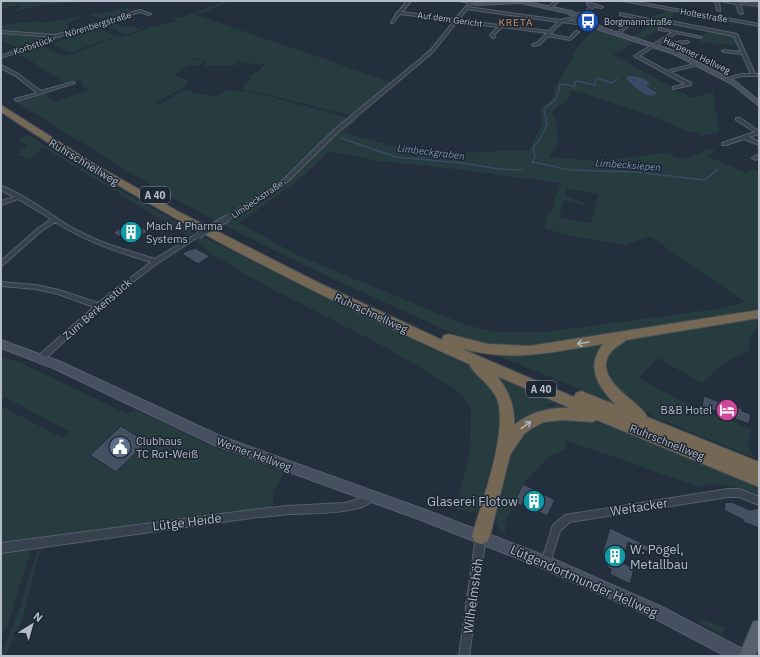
<svg xmlns="http://www.w3.org/2000/svg" width="760" height="657" font-family="'IBM Plex Sans',sans-serif">
<style>
.green{fill:#263c3f;fill-rule:evenodd}
.water{fill:#394c67}
.lines{fill:none;stroke-linecap:round;stroke-linejoin:round}
.stream-far1{stroke:#394c67;stroke-width:1}
.stream{stroke:#394c67;stroke-width:1.5}
.building{fill:#455162;stroke:#1f2835}
.street-casing{stroke:#565f6c;stroke-width:2}
.secondary-casing{stroke:#565f6c;stroke-width:2}
.primary-casing{stroke:#414a57;stroke-width:2}
.highway-casing{stroke:#434c59;stroke-width:2}
.street{fill:#38414e;fill-rule:evenodd}
.secondary{fill:#465061;fill-rule:evenodd}
.primary{fill:#56606e;fill-rule:evenodd}
.highway{fill:#746855;fill-rule:evenodd}
.street-bridge-casing{stroke:#565f6c;stroke-width:8;stroke-linecap:butt}
.street-bridge{stroke:#38414e;stroke-width:6}
.oneway{stroke:#aeb4bd}
.labels{text-anchor:middle;dominant-baseline:central;stroke-width:3;stroke-linejoin:round;paint-order:stroke}
.far-street-label{font-size:9px;fill:#b4bcc9;stroke:#1d2633}
.far-poi-label{font-size:9px;fill:#b4bcc9;stroke:#1d2633;text-anchor:start}
.far-neighbourhood-label{font-size:10px;letter-spacing:1px;fill:#d59563;stroke:#1d2633}
.far-water-label{font-size:10px;font-style:italic;fill:#7c92b1;stroke:#1d2633}
.shield{fill:#1d2633;stroke:#878f9c;stroke-width:1}
.shield-label{font-size:10px;font-weight:bold;fill:#b4bcc9}
.street-label{font-size:11px;fill:#b4bcc9;stroke:#1d2633}
.poi-label{font-size:11px;fill:#b4bcc9;stroke:#1d2633;text-anchor:start}
.near-poi-label{font-size:13px;fill:#b4bcc9;stroke:#1d2633;text-anchor:end}
.near-street-label{font-size:13px;fill:#b4bcc9;stroke:#1d2633}
</style>
<rect width="100%" height="100%" fill="#242f3e"/>
<path class="green" d="M1,1H86L43,5L10,13L23,6H13L1,9Z
M226,1H231L196,15L391,82L421,57L442,33L447,36L429,57L359,115L356,121L344,132C381,144 419,154 458,153C482,153 505,149 529,151L541,127L542,122L540,110L541,108L550,101L554,96L555,87L567,69L577,48L595,28L637,41L613,55L692,98L713,92L719,132L697,137L701,134L684,130L656,118L578,91H570C571,103 557,104 552,113C557,123 559,135 556,147C555,151 551,153 550,157L596,161L667,153L682,160L709,149L716,151L707,156L745,173L752,169L759,172V323L750,339L749,350L720,366L702,383L658,358L639,378L677,399L751,429L747,443L755,458L652,416L624,397L609,380L605,368V358L610,350L623,342L510,347L489,345L463,338L327,276L229,228L157,189L16,102L45,93L55,102L88,90L82,85L81,79L66,84L28,59L14,53L60,37L63,38L43,46L60,55H70L118,36L130,35L154,26H158L177,20L170,18L186,16ZM194,58L209,61L205,63V66L237,65V61L261,65V63L265,64L258,71L248,77L251,78L241,88L351,115L349,118L246,90L243,92L226,90L215,97L184,90L158,105L153,103L185,87L189,80L174,75L187,66L185,65H200L205,61L192,59ZM635,76L647,80V87L657,91V94C642,97 636,87 627,78ZM330,151L379,161L455,169L560,183L551,214L547,216L545,228L563,234L624,245L650,236L745,302L717,309L545,332H494L463,324L297,255L239,223L300,179ZM567,188L600,195L598,196L592,219V223L558,218L565,200L584,205L585,204L565,195Z
M128,8L142,10L103,21C101,19 97,16 94,16C86,13 71,19 67,26L72,28L73,31L52,35L1,31V25L39,21L44,23Z
M665,9L676,11L666,26L642,39L634,37L652,23V15L664,14Z
M115,23L125,28L131,26L140,30L125,35L107,26Z
M97,28L117,36L71,52L51,44Z
M709,30L733,34L739,46L700,42L705,33L707,34Z
M1,34L42,37L45,39L20,49L1,41Z
M27,134L131,197L195,232L188,236L43,147L30,160L17,155L27,145L18,140Z
M202,236L306,288L467,364L480,374L493,387L504,416L479,510L476,513L459,510L441,503H453L459,496L470,453L471,408L461,394L446,383L389,349L268,287L215,256L195,241Z
M607,341L600,348L597,356L619,405L489,352L522,355Z
M1,357L19,362L128,414L136,410L207,444L284,473L273,492V509L1,543V406L63,438L70,432L5,397L1,401Z
M502,379L554,402L552,404H545L551,407L556,404L581,413L514,429L496,380Z
M549,418L591,421L609,426L759,487V497C743,491 717,479 700,487L565,440L566,450L551,455L523,484L505,524V533C502,531 499,529 498,526C490,511 508,448 520,435C525,429 541,422 549,418Z
M32,547L8,624L1,638V551Z
M45,547L39,554L22,620L5,656H1L18,613L38,548Z
M700,618L725,628L722,634L699,623Z"/>
<path class="water" d="M629,76C636,76 645,78 650,83L646,86L647,87L658,93C647,101 634,87 627,79L626,78Z"/>
<g class="lines">
<path class="stream-far1" d="M596,80L598,78L603,80"/>
<path class="stream" d="M600,79L612,83L617,79
M341,138L396,157L462,163L499,169L522,170
M533,162L570,170L635,172L705,180L718,169
M532,163L535,157L533,147L539,141L547,125L544,109C555,101 558,98 560,84L575,86V82L577,81L595,85L596,79"/>
</g>
<path class="building" d="M131,221L148,231L136,239V241L130,243L127,242V240L113,233Z
M195,248L210,256L198,264L182,254L190,249L192,250Z
M704,396L730,406L731,404L742,409V411L751,414L749,424L702,406Z
M121,426L147,442L116,472L90,455Z
M523,484L555,500L547,516L523,503L521,506L514,502Z
M731,502L750,510L759,508V528L743,522L744,520L724,510L725,503Z
M610,528L652,548L650,553L628,542L622,562L634,569L630,584L610,574L611,569L607,567L610,557L602,554Z"/>
<g class="lines">
<g class="street-casing">
<path id="street" d="M407,1H411L402,12L455,19L470,2L472,3L468,7L560,20L579,16L580,18L566,20L594,25L592,26L562,22L550,34L569,38L576,31L579,32L570,40L548,36L539,45L534,46L532,45L533,44L537,43L547,33L502,27L494,35L495,37L493,38L490,35L498,27L457,22L433,52L338,132L288,181L248,208L230,219H226V217L284,179L334,130L431,50L454,21L400,14L393,23H391L397,12H398ZM467,9L558,22L549,31L459,20Z
M555,1H559L550,9H548V7Z
M623,1H631L759,24V26Z
M715,1H719L720,11L717,10Z
M720,1L759,4V6L740,4L743,13L741,14L739,13L736,4Z
M587,3L594,4L603,7L601,8L594,7L586,14L575,16V14L584,12L591,6L587,5Z
M140,10L151,14L149,15L140,12L57,37H53L54,39L1,58V56L53,37L1,33V31L56,35Z
M620,13L654,20L652,21L638,18L618,35H617V33L634,18L620,15Z
M670,21L737,34L755,74H759V76H742L727,80L725,79L742,74H751L742,54L724,52L722,51L724,50L741,52L734,36L669,23L668,22Z
M659,28L702,37L700,38L677,33L666,40L676,42L687,41L689,42L688,43L676,44L663,41L639,56L667,71L698,63V65L670,72L691,83V85L673,89V87L685,84L634,56L673,32L659,30Z
M1,65L18,74L41,91L73,82L75,83L17,101L15,100V99L37,93L16,76L1,68Z
M736,118H740L759,131V134L749,137L759,142V145L744,139L726,145H722V143L755,132L736,120Z
M759,154V158L755,160L752,158Z
M1,186C29,196 52,217 78,231C102,244 129,251 155,259L196,234L198,233L201,235L158,263L138,278L99,309L44,360H38L37,358L38,356L94,307L58,294L36,289L1,286V282L36,285L59,290L98,303L151,262C117,252 85,241 55,222L40,232L3,265L1,266V261L36,230L51,219L18,199L1,205V201L14,197L1,190Z
M728,489H739L759,497V505L739,497H728L570,522L560,531L549,566L546,568L543,566L541,563L553,525L565,515Z
M371,493L374,494L375,497C367,515 309,513 291,514C277,515 264,517 251,518L1,553V543L251,510L287,506L345,503L362,498Z
M481,532L484,533L486,536L469,656H459L476,536L478,533Z"/>
</g>
<g class="secondary-casing">
<path id="secondary" d="M460,1L477,3L523,1L571,11L604,28L678,52L736,82L759,101V106L732,84L674,54L600,30L567,13L521,3L477,5Z
M1,340L61,362L220,436L423,509L551,558L662,607L746,651L749,656H726L652,617L542,568L421,520L212,444L53,368L1,348Z"/>
</g>
<g class="primary-casing">
<path id="primary" d="M759,620V647L755,656H739L753,622Z"/>
</g>
<g class="highway-casing">
<path id="highway" d="M1,105L91,162L181,213L319,283L442,340L443,336L448,334L488,344L529,346L759,310V318L626,340C622,344 615,347 611,352C589,380 645,404 647,417L759,462V487L597,420L592,422L563,420L544,422L532,428L524,434L510,455L490,536L487,542L481,544L475,542L472,536C481,504 509,430 497,399C491,384 474,375 469,364C307,291 149,211 1,112ZM603,344C585,367 598,387 616,405L581,391L576,393L574,397L460,348C512,363 551,352 603,344ZM497,376L570,408C549,407 530,412 514,425C515,406 509,391 497,376Z"/>
</g>
<use href="#street" class="street"/>
<use href="#secondary" class="secondary"/>
<use href="#primary" class="primary"/>
<use href="#highway" class="highway"/>
<g class="street-bridge-casing">
<path id="street-bridge" d="M198,235L228,218"/>
</g>
<use href="#street-bridge" class="street-bridge"/>
</g>
<defs><path id="oneway-shaft" d="M-6 0H5M1.5-3L5.5 0L1.5 3" fill="none" stroke-width="1.6" stroke-linecap="round" stroke-linejoin="round"/></defs>
<g class="oneway">
<use href="#oneway-shaft" transform="translate(583 343) rotate(171)"/>
<use href="#oneway-shaft" transform="translate(526 425) rotate(-36)"/>
</g>
<defs>
<g id="bus-disc" transform="scale(1.15)"><circle r="9.5" fill="#1a4fb4" stroke="#1d2633"/><path d="M-5-6H5V4H4V6H2V4H-2V6H-4V4H-5ZM-3.5-4V0h7V-4ZM-3.5 1.2v1.5H-2V1.2ZM2 1.2v1.5H3.5V1.2Z" fill="#fff"/></g>
<g id="building-disc" transform="scale(1.15)"><circle r="9.5" fill="#0f9aa8" stroke="#1d2633"/><path d="M-4-6H4V6H1V3H-1V6H-4ZM-2.5-4.3h1.7v1.8h-1.7ZM.8-4.3h1.7v1.8H.8ZM-2.5-1h1.7V.8h-1.7ZM.8-1h1.7V.8H.8Z" fill="#fff"/></g>
<g id="hotel-disc" transform="scale(1.15)"><circle r="9.5" fill="#d1479c" stroke="#1d2633"/><path d="M-6-4.5h1.5V1H6V5H4.5V3h-9V5H-6ZM-4 0a1.8 1.8 0 1 1 3.6 0ZM.5 0V-2.5h3Q6-2.5 6 0Z" fill="#fff"/></g>
<g id="civic-disc" transform="scale(1.15)"><circle r="9.5" fill="#5c6f8a" stroke="#1d2633"/><path d="M-.6-6.5H3V-4.5H.6V-3L4-1V1h2V6H-6V1h2V-1L-.6-3ZM-1.2 2.5V6h2.4V2.5Z" fill="#fff"/></g>
</defs>
<g fill-rule="evenodd">
<use href="#bus-disc" x="588" y="21"/>
<use href="#building-disc" x="131" y="232"/>
<use href="#hotel-disc" x="727" y="410"/>
<use href="#civic-disc" x="120" y="447"/>
<use href="#building-disc" x="534" y="501"/>
<use href="#building-disc" x="615" y="556"/>
</g>
<g class="labels">
<g class="far-street-label">
<text transform="translate(704 15) rotate(10)">Holtestraße</text>
<text transform="translate(450 19) rotate(8)">Auf dem Gericht</text>
<text transform="translate(98 24) rotate(-17)">Nörenbergstraße</text>
<text transform="translate(33 45) rotate(-19)">Korbstück</text>
<text transform="translate(697 55) rotate(26)">Harpener Hellweg</text>
<text transform="translate(257 199) rotate(-34)">Limbeckstraße</text>
</g>
<g class="far-poi-label">
<text x="604" y="21">Borgmannstraße</text>
</g>
<g class="far-neighbourhood-label">
<text x="516" y="22">KRETA</text>
</g>
<g class="far-water-label">
<text transform="translate(431 152) rotate(7)">Limbeckgraben</text>
<text transform="translate(628 165) rotate(4)">Limbecksiepen</text>
</g>
<g class="shield">
<rect x="140" y="187" width="30" height="16" rx="3"/>
<rect x="526" y="381" width="30" height="16" rx="3"/>
</g>
<g class="shield-label">
<text x="155" y="195">A 40</text>
<text x="541" y="389">A 40</text>
</g>
<g class="street-label">
<text transform="translate(84 162) rotate(31)">Ruhrschnellweg</text>
<text transform="translate(97 309) rotate(-41)">Zum Berkenstück</text>
<text transform="translate(371 313) rotate(25)">Ruhrschnellweg</text>
<text transform="translate(667 442) rotate(22)">Ruhrschnellweg</text>
<text transform="translate(254 454) rotate(20)">Werner Hellweg</text>
</g>
<g class="poi-label">
<text x="146" y="226">Mach 4 Pharma<tspan x="146" dy="13">Systems</tspan></text>
<text x="712" y="410" text-anchor="end">B&amp;B Hotel</text>
<text x="136" y="441">Clubhaus<tspan x="136" dy="13">TC Rot-Weiß</tspan></text>
</g>
<g class="near-poi-label">
<text x="518" y="501">Glaserei Flotow</text>
<text x="630" y="549" text-anchor="start">W. Pögel,<tspan x="630" dy="15">Metallbau</tspan></text>
</g>
<g class="near-street-label">
<text transform="translate(639 507) rotate(-9)">Weitacker</text>
<text transform="translate(187 522) rotate(-7)">Lütge Heide</text>
<text transform="translate(584 581) rotate(24)">Lütgendortmunder Hellweg</text>
<text transform="translate(473 596) rotate(-82)">Wilhelmshöh</text>
</g>
</g>
<rect width="760" height="657" fill="none" stroke="#b4bcc9" stroke-width="4"/>
<g transform="translate(32 625) rotate(37)" stroke="#1d2633" stroke-width="3" paint-order="stroke">
<path d="M0-3L7 15L0 10L-7 15Z" fill="#b4bcc9"/>
<text y="-6" font-size="11" font-weight="bold" text-anchor="middle" fill="#b4bcc9">N</text>
</g>
</svg>
